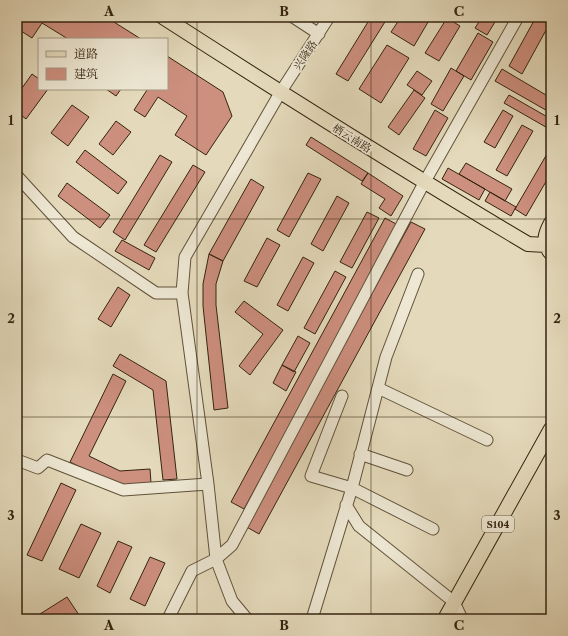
<svg xmlns="http://www.w3.org/2000/svg" width="568" height="636" font-family="'Libre Caslon Text','Noto Serif SC',serif">
<style>
.building{fill:#cd8f7e;stroke:#342410}
.lines{fill:none;stroke-linecap:round;stroke-linejoin:round}
.minor-casing{stroke:#60523b;stroke-width:13}
.major-casing{stroke:#342410;stroke-width:16}
.minor{stroke:#ede7d3;stroke-width:11}
.major{stroke:#e4dabb;stroke-width:14}
.grid{fill:none;stroke:#342410;stroke-width:1;stroke-opacity:0.55}
.labels{text-anchor:middle;dominant-baseline:central;stroke-width:3.5;stroke-linejoin:round;paint-order:stroke}
.shield{fill:#ede7d3;stroke:#6c5e4a;stroke-width:1}
.shield-label{font-size:10px;font-weight:bold;fill:#342410}
.street-label{font-size:11px;fill:#342410;stroke:#ede7d3}
.neatline{fill:none;stroke:#342410;stroke-width:1.5}
.grid-label{font-size:13px;text-anchor:middle;font-weight:bold;fill:#342410}
</style>
<rect width="100%" height="100%" fill="#e4dabb"/>
<filter id="stains"><feTurbulence type="fractalNoise" baseFrequency=".005" numOctaves="4"/><feColorMatrix values="0 0 0 0 .2 0 0 0 0 .09 0 0 0 0 .02 0 0 0 .5 -.17"/></filter>
<radialGradient id="worn" r=".72"><stop offset=".6" stop-color="#630" stop-opacity="0"/><stop offset="1" stop-color="#630" stop-opacity=".3"/></radialGradient>
<path class="building" d="M26,17H106L141,39H68L42,23L32,38L18,29Z
M371,17H388L348,81L336,74Z
M401,17H431L414,46L391,32Z
M482,17H498L487,35L475,28Z
M536,17H551V21L522,74L509,66Z
M447,18L460,26L439,61L425,53Z
M478,33L493,42L471,80L456,71Z
M387,45L409,58L381,103L359,89Z
M167,56L223,92L232,116L206,155L175,135L187,116L158,97L145,117L134,110L147,90L145,89H167Z
M451,68L464,76L443,111L431,104Z
M502,69L551,98V113L495,81Z
M417,71L432,81L422,95L407,85Z
M32,74L39,79V89H48L26,119L17,112V95Z
M106,89H121L116,96Z
M414,90L425,98L399,135L388,127Z
M509,95L551,119V130L504,103Z
M72,105L89,117L68,146L51,133Z
M435,110L448,118L426,156L413,149Z
M503,110L513,116L495,148L484,142Z
M116,121L131,132L113,155L99,144Z
M522,125L533,131L507,176L496,170Z
M311,137L368,173L362,181L306,145Z
M551,147V173L526,216L515,209Z
M85,150L127,182L118,194L76,162Z
M160,155L172,162L125,240L113,232Z
M466,163L512,189L505,201L459,174Z
M193,165L205,172L156,252L144,245Z
M448,168L485,189L479,200L442,179Z
M308,173L321,179L289,237L277,230Z
M368,173L403,196L391,216L379,208L385,199L361,184Z
M251,179L264,187L223,261L209,254Z
M67,183L110,215L100,228L58,196Z
M490,192L516,207L511,216L485,201Z
M337,196L349,203L323,251L311,244Z
M367,212L379,218L352,268L340,262Z
M385,218L398,225L244,509L231,502Z
M411,222L425,229L259,534L245,526Z
M267,238L280,245L257,287L244,281Z
M122,240L155,258L149,270L115,251Z
M209,254L223,261L216,284V305L228,408L214,410L203,306V284Z
M303,257L314,263L288,311L277,305Z
M335,271L346,277L315,334L304,328Z
M118,287L130,295L111,327L98,319Z
M244,301L283,330L250,375L239,366L263,334L235,312Z
M298,336L310,343L294,372L282,365Z
M120,354L166,381L177,479L163,480L153,390L113,366Z
M282,365L296,372L286,391L273,383Z
M113,374L126,381L89,456L120,471L150,469L151,483L117,485L70,462Z
M61,483L76,490L42,561L27,555Z
M81,524L101,533L79,578L59,569Z
M118,541L132,547L110,593L97,586Z
M150,557L165,563L145,606L130,599Z
M67,597L79,615L73,619H32Z"/>
<g class="lines">
<g class="minor-casing">
<path id="minor" d="M293,17L319,34
M17,176L73,237L156,293H182
M378,388L487,440
M342,396L311,476L352,488L433,529
M360,454L407,470
M17,460L38,468L47,460L123,490L208,484
M346,505L359,526L454,602L462,619
M168,619L192,571L216,559L232,545L424,183L518,17
M247,619L232,601L216,559L208,484L182,293L185,257L280,93L329,17
M312,619L352,488L386,357L418,274"/>
</g>
<g class="major-casing">
<path id="major" d="M163,17C284,95 405,171 528,244L546,245
M550,252C543,241 545,234 551,223
M445,619L551,429"/>
</g>
<use href="#minor" class="minor"/>
<use href="#major" class="major"/>
</g>
<path class="grid" d="M197,17V619M371,17V619M17,219H551M17,417H551"/>
<g class="labels">
<rect class="shield" x="482" y="516" width="32" height="16" rx="3"/>
<g class="shield-label">
<text x="498" y="524">S104</text>
</g>
<g class="street-label">
<text transform="translate(305 55) rotate(-56)">兴隆路</text>
<text transform="translate(352 138) rotate(32)">栖云南路</text>
</g>
</g>
<rect width="568" height="636" fill="none" stroke="#e4dabb" stroke-width="44"/>
<rect x="38" y="38" width="130" height="52" fill="#ede7d3" stroke="#a39985"/>
<rect x="46" y="51" width="20" height="6" fill="#e4dabb" stroke="#a39985"/>
<text x="74" y="58" font-size="12" fill="#342410">道路</text>
<rect x="46" y="68" width="20" height="12" fill="#cd8f7e" stroke="#a39985"/>
<text x="74" y="78" font-size="12" fill="#342410">建筑</text>
<rect x="22" y="22" width="524" height="592" class="neatline"/>
<g class="grid-label">
<text x="109" y="16">A</text>
<text x="284" y="16">B</text>
<text x="459" y="16">C</text>
<text x="11" y="125">1</text>
<text x="557" y="125">1</text>
<text x="11" y="323">2</text>
<text x="557" y="323">2</text>
<text x="11" y="520">3</text>
<text x="557" y="520">3</text>
<text x="109" y="630">A</text>
<text x="284" y="630">B</text>
<text x="459" y="630">C</text>
</g>
<rect width="100%" height="100%" filter="url(#stains)"/>
<rect width="100%" height="100%" fill="url(#worn)"/>
</svg>
